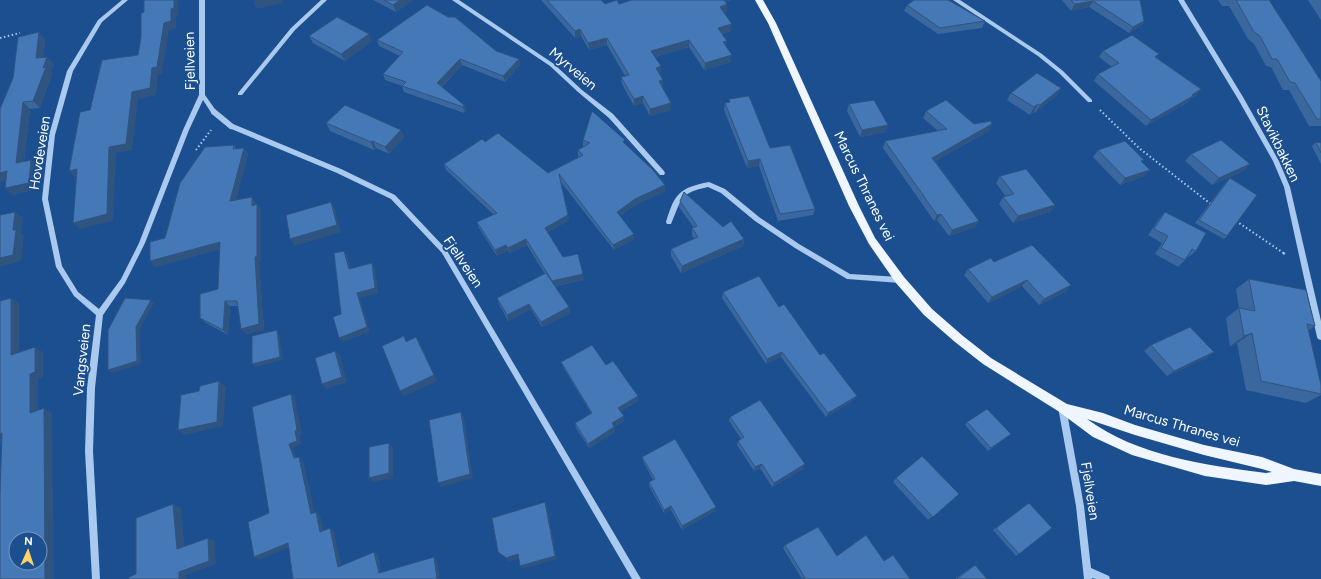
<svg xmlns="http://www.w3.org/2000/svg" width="1321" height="579" font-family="Figtree,sans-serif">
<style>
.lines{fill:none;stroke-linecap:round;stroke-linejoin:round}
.path-far1{stroke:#a9c9ee;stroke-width:2;stroke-dasharray:1.5 2.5;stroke-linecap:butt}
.path{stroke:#a9c9ee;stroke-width:2.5;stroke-dasharray:2 3.5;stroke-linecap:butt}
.minor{fill:#a9c9ee;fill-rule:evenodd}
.major{fill:#f0f6ff;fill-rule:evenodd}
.minor-bridge{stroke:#a9c9ee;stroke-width:6}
.wall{fill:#3a679d}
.shaded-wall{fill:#305480}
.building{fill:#4478b7;stroke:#305480;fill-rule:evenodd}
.labels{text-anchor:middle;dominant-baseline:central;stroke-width:4;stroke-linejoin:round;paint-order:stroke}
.street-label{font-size:14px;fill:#fff;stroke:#1b4f8f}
</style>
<rect width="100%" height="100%" fill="#1b4f8f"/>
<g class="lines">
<path class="path-far1" d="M0,38L20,33
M1100,110L1139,148L1212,205
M196,150L211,130
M1236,221L1285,254"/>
<path class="path" d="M1283,253L1285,254"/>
<path class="minor" d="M122,0H128L102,22L73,71L55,135L48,199L62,266L78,292L99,309L121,279L139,243L183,130L199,95V0H205V95L217,112L214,114H212L203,100L189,130L145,243L125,283L103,315L95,388L93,451L100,579H92L85,451L87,388L96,315L74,296L56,267L42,199L49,135L67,71L98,20Z
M321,0H327L295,30L242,95H238V93L291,28Z
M452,0H459L554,64L582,90L613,114L664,171L665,173L664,175H660L609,118L578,92L550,66Z
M953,0H960L1042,54L1063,71L1092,100V102H1088L1059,73L1038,56Z
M1178,0H1184L1243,97L1279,161L1290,187L1321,321V340L1318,339L1317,337L1284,187L1273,161L1238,99Z
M229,124H233L341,169L395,195L446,249L641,579H632L442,253L391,199L337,173L229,128L228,126Z
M709,182L725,189L759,217L799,244L850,274L900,277L902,278L903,280L902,282L900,283L847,279L795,248L755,221L721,193L708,187C679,193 682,199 671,224H667L666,222C675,193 679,188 709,182Z
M1062,403L1065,404L1066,407L1084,506L1091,568L1109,576L1110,579H1096L1092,578V579H1084L1076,506L1058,407L1059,404Z"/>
<path class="major" d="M755,0H763L776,23L859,206L875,238L904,277L932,309L963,336L991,358L1067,404L1103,413L1135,425L1204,445L1262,457L1294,469L1321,474V486L1294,481L1266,485L1205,476L1132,455L1093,437L1058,411L983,364L955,342L924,315L896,283L869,244L849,206L768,23ZM1087,419L1135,435L1204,455L1262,469L1272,472L1266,473C1206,465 1137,456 1087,419Z"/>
<path class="minor-bridge" d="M214,112L231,126"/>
</g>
<path class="wall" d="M373,0H413L396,12Z
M541,0H601L605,4H619L632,0H731L725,2L727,4V12H724L731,31L722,34L731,62L704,70L689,47L655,57L661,73H659L663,80V87H662L671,110L650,116L643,103L634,106L622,84L621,77L625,76L607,45L589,50L581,36L575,38Z
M1062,0H1140L1144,21L1140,27L1129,33L1089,7L1071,11Z
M1218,0H1269L1321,81V126H1309L1289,90H1283L1271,67L1266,66L1254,44L1248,39L1229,6H1222Z
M1308,0H1321V20Z
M907,5L985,21L982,28L938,34L904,11Z
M309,36L372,41L345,61L313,43Z
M45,39L43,58L54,64L50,72L52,74L40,108L30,109L24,161L38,166L36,189L13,195L6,180L0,109Z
M377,40L496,51L519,59L520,65L505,82L462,65L442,87L464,105L466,111L464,113L404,92L402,86L385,80L383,74L400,56L379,46Z
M1103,51L1157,58L1201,89L1196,96L1190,99L1188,102L1146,126L1094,81L1098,74L1112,67L1099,57Z
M1061,88L1057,95L1035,113L1034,112L1030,115L1007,100L1011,93Z
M729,99L770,148L815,209L813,215L778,221L759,166L747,168L724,110L725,103L729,102Z
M849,104L888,125L885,132L860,137L847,111Z
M926,111L974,124L989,131L935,161L979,221L975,227L949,236L937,220L934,221L883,148L885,141L938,131L923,118Z
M326,123L401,130L404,137L389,154L376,148L374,150L330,131Z
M583,140L625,143L665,191L635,205L620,216L634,239L614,250L560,181L569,220L548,232L563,257L584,280L555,286L569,307L570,313L542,327L531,309L508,321L499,304L497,298L545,274L527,245L510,253L508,250L497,256L479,228L477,222L494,215L446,170L444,164L485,142L548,173L579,157L578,156V150L584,146H583Z
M1316,142L1321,143V164L1312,146Z
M234,145L236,149L244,148L248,154L236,200L256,203V204L261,210V262H259L264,330L246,334L237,306H230L228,335L206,323L200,318L218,289L220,249L155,267L150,261L165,238Z
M1098,150L1144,160L1142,162L1144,176L1120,185L1093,157Z
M1191,154L1250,164L1243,171L1212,185L1185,161Z
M1000,176L1055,205L1050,212L1013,223L999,204L1003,197H1006L996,183Z
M1230,178L1227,236L1224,239L1195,223L1226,182Z
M680,201L744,239L743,246L681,273L671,256V249L694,239L692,235V228H694L679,207Z
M1165,212L1196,251L1189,257L1187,256L1185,260L1178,267L1155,254L1162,243L1148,235L1159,219Z
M994,262L1071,285L1065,292L1039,305L1022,286L988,303L964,275L968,269Z
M1249,279L1315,326L1308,331L1321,385V395L1306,403L1246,390L1237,343L1230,346L1226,318L1239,308L1236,289Z
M723,292L779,307L820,355L854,400L826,417L781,357L766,364L722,298Z
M1151,345L1214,352L1206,358L1167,376L1144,351Z
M561,362L606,365L638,401L621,411L624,421L614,427L615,432L589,448L576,428L575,423L591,413L563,367Z
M730,417L803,469L772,487L760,468L754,471L737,445L738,441L741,439L729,421Z
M967,422L1008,436L988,451L965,425Z
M642,457L716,507L715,511L682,530L671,510L664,513L649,486V482L653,480L643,461Z
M896,478L959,494L928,520L893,482Z
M1026,505L1019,554L1016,556L993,530Z
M785,545L837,556L884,561L802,579L783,548Z
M975,565L987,579H955L970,568Z"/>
<path class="shaded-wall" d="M174,0H178L179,15L176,16V28L169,30L162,74L158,75L156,95L138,99L132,150L116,153L113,221L80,229L73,223L109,147L132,92L152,68L164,23L171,9Z
M258,0H282L283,3L257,9L253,1Z
M400,0H413L396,12L393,5Z
M721,0H731L720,3Z
M1093,1L1089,7L1071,11L1075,4Z
M727,4V12L719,14L720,7Z
M1144,21L1140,27L1129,33L1133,27Z
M732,24L731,31L717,35L718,28Z
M580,29L581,36L575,38V31Z
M39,32L45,39L43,65L36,58Z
M369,34L372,41L345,61L341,54Z
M607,38V45L589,50L588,43Z
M689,40V47L651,58V51Z
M727,41L726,48L723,42Z
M732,55L731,62L704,70L705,63Z
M47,57L54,64L50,72L52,74L40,108L33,101L43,68Z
M460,59L462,65L439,89L437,83Z
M519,59L520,65L505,82L503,76Z
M661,66V73L656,75V68Z
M663,80V87L659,88V81Z
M1061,88L1057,95L1035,113L1040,105Z
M1201,89L1196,96L1190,99L1188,102L1146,126L1151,120Z
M643,96V103L634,106V99Z
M23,102L30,109L23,170L16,163Z
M671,103V110L650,116V109Z
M1038,104L1034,112L1030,115L1034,107Z
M464,105L466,111L464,113L463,107Z
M992,124L989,131L929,164L932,158Z
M888,125L885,132L860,137L862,130Z
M401,130L404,137L389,154L385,147Z
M373,141L376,148L374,150L371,142Z
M244,148L248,154L235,207L230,201Z
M760,159L759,166L747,168L748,161Z
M31,160L38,166L36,189L13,195L5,188Z
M1250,164L1243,171L1212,185L1219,178Z
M77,169L84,176L76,178L69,171Z
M1150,170L1144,176L1120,185L1125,178Z
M7,171L15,178L0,182V173Z
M665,185V191L635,205L617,218V212L635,199Z
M252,197L256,203V212L252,206Z
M331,202L335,208L341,232L295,246L290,239Z
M257,204L261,210V262H259L264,330L246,334L241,329L255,257Z
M1055,205L1050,212L1013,223L1018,216Z
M15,212L23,218L21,234L24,236L21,261L0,267V258Z
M941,214L937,220L934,221L937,215Z
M568,215L569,220L546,233L545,228Z
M979,221L975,227L949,236L952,230Z
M634,234V239L614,250L613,245Z
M526,239L527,245L510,253L508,248Z
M744,239L743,246L681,273L682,266Z
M220,242L225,248L155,267L150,261Z
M506,245L508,250L497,256L495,250Z
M344,251L347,256L353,274L349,269Z
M372,263L375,268L378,293L360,298L370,332L343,342L339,338L357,293Z
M583,274L584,280L553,286L552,281Z
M1027,280L1022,286L988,303L992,297Z
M1071,285L1065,292L1039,305L1044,299Z
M11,298L19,303V360L11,355Z
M151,300L154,303L140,330L141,364L112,373L108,370L136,327Z
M225,301L230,306L228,335L223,330Z
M529,304L531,309L508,321L507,315Z
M569,307L570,313L542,327L541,322Z
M277,330L279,333L283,360L255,367L252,364Z
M1252,333L1237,343L1230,346L1244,336Z
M416,337L420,343L437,381L404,396L400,391Z
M35,347L43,352V377L38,379V418L30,413V374Z
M335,351L340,356L347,382L327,389L322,384Z
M782,352L781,357L766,364L767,359Z
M1214,352L1206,358L1167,376L1174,371Z
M219,381L226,387L223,426L185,435L178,430Z
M291,394L295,398L302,434L300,435L301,444L293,448L298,462L294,458L289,444Z
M638,396V401L619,412L618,408Z
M857,396L854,400L826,417L828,413Z
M44,408L52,413L54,579H45Z
M461,412L464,417L473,478L441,487L438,483Z
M624,416V421L612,428V423Z
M614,427L615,432L589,448L588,444Z
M2,433L11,437L0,444V434Z
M389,443L393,448V478L373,482L369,478Z
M299,457L303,460L316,517L311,514Z
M762,464L760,468L754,471L755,467Z
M805,464L803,469L772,487L774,483Z
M545,502L547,506L557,559L523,569L520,566Z
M173,504L181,508L185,552L177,549Z
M671,506V510L664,513V510Z
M716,507L715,511L682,530V526Z
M316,512L320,515L325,535L320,532Z
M330,528L334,531L342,569L338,567Z
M208,538L215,541L216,564L186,575L187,579H179V572Z
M288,543L292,546L259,560L254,557Z
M374,552L378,555L382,576L379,573Z
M518,554L521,558L508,562L506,558Z
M434,557L437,559L440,579H437Z"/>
<path class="building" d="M144,0H174V8L171,9V21L164,23L157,67L152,68L150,88L132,92L126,144L109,147L107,214L73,223L77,169L69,171L80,112L90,110L102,60L138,55L141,37V13L144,12Z
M384,0H400L393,5Z
M547,0H601L605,4L617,0L619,4L632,0H724L727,4L720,7L732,24L718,28L727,41L723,42L732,55L705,63L689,40L651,51L661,66L656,68L663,80L659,81L671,103L650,109L643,96L634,99L621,77L629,75L607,38L588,43L580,29L575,31Z
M914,0H948L985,21L940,28L907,5Z
M1071,0H1140L1144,21L1133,27L1093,1L1075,4Z
M1236,0H1269L1321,81V119H1317L1295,83L1290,82L1277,59H1272L1260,36L1254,32Z
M427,5L448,17H455L496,51L519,59L503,76L460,59L437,83L464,105L463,107L402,86L406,82L383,74L403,52L377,40Z
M337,17L369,34L341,54L309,36Z
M39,32L36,58L47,57L43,68L46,67L33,101L23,102L16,163L31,160L29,183L5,188L7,171L0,173V109L13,78L18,37Z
M1132,35L1159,54L1155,57L1201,89L1192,95L1193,96L1151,120L1098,74L1119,63L1103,51Z
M1037,73L1061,88L1040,105L1038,104L1034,107L1011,93Z
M749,96L770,148L790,145L815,209L780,214L760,159L748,161L725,103L730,102L729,99Z
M874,100L888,125L862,130L849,104Z
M946,100L974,124L991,121L992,124L932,158L979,221L952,230L941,214L937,215L885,141L947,129L926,111Z
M345,105L401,130L385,147L373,141L371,142L326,123Z
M592,111L625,140L623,142L653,170L665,185L635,199L617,212L634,234L613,245L559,174L568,215L545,228L563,257L578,254L583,274L552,281L526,239L508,248L506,245L495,250L477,222L497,213L444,164L482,139L485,142L498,133L548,173L583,155L578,150L590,143L583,140Z
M1221,140L1250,164L1219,178L1191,154Z
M1125,141L1144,160L1141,161L1150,170L1125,178L1098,150Z
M1316,142L1321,143V153Z
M234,145L233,149L244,148L230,201L252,197V206L257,204V256L255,257L259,324L241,329L237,301H225L223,330L200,318V294L218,289L220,242L150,261V242L165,238L180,183L205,147Z
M1026,169L1055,205L1018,216L1003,197L1014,194L1000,176Z
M1230,178L1257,195L1227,236L1199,220Z
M684,192L723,227L731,221L744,239L682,266L671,249L698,237L692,228L697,226L680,201Z
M331,202L337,225L290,239L286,215Z
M15,212L13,230H16L13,255L0,258V215Z
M1165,212L1206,233L1196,251L1192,249L1185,260L1161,248L1168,236L1154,229Z
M1032,245L1071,285L1044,299L1027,280L992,297L968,269L991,258L994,262Z
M344,251L349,269L372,263L375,288L357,293L367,327L339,338L333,317L341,314L334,253Z
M546,273L569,307L541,322L529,304L507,315L497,298Z
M759,276L779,307L784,304L820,355L824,353L857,396L828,413L782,352L767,359L723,292Z
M1249,279L1306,290L1315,326L1307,324L1321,385V394L1261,381L1252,333L1244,336L1239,308L1255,311Z
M11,298V355L35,347V372L30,374V413L44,408L45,579H0V494L2,433L0,434V301ZM16,539H40V563H16Z
M125,298L151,300L136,327L137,361L108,370V330Z
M1190,327L1214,352L1174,371L1151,345Z
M277,330L280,357L252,364V336Z
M404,336L406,342L416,337L434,375L400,391L382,346Z
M592,345L606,365L613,361L638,396L618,408L624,416L612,423L614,427L588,444L575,423L592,413L561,362Z
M335,351L342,377L322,384L315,358Z
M219,381L217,422L178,430L181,395L199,391L200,386Z
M291,394L297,430L295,431L297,441L289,444L294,458L299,457L311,514L316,512L320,532L330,528L338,567L374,552L379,573L434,557L437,579H293L288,543L254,557L248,522L269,513L252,407Z
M760,400L805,464L774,483L762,464L755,467L738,441L744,437L730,417Z
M987,409L1011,434L991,448L967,422Z
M461,412L470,474L438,483L429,420Z
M675,439L716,507L682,526L671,506L664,510L649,482L655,479L642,457Z
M389,443V473L369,478V447Z
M922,456L959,494L933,517L896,478Z
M545,502L555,556L520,566L518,554L506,558L498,552L492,518Z
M1029,503L1052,528L1019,554L996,528Z
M173,504L177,549L208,538L209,561L179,572V579H129V577L136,574V518Z
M818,527L837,556L866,535L884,561L893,555L910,579H802L805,578L785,545Z
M975,565L987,579H957Z"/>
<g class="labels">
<g class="street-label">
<text transform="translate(190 61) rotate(-91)">Fjellveien</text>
<text transform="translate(573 69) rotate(40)">Myrveien</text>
<text transform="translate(1278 144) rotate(64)">Stavikbakken</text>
<text transform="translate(40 153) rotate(-81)">Hovdeveien</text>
<text transform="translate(864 186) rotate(64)">Marcus Thranes vei</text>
<text transform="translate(463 262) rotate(56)">Fjellveien</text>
<text transform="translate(82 360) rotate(-84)">Vangsveien</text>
<text transform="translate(1182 426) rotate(16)">Marcus Thranes vei</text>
<text transform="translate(1090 491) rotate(81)">Fjellveien</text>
</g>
</g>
<g transform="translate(28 551) rotate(3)"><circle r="19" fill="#1b4f8f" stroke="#7695bc"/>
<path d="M0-3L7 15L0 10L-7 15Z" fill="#ffd166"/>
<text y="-6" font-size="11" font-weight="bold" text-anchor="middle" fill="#ffffff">N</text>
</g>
</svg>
